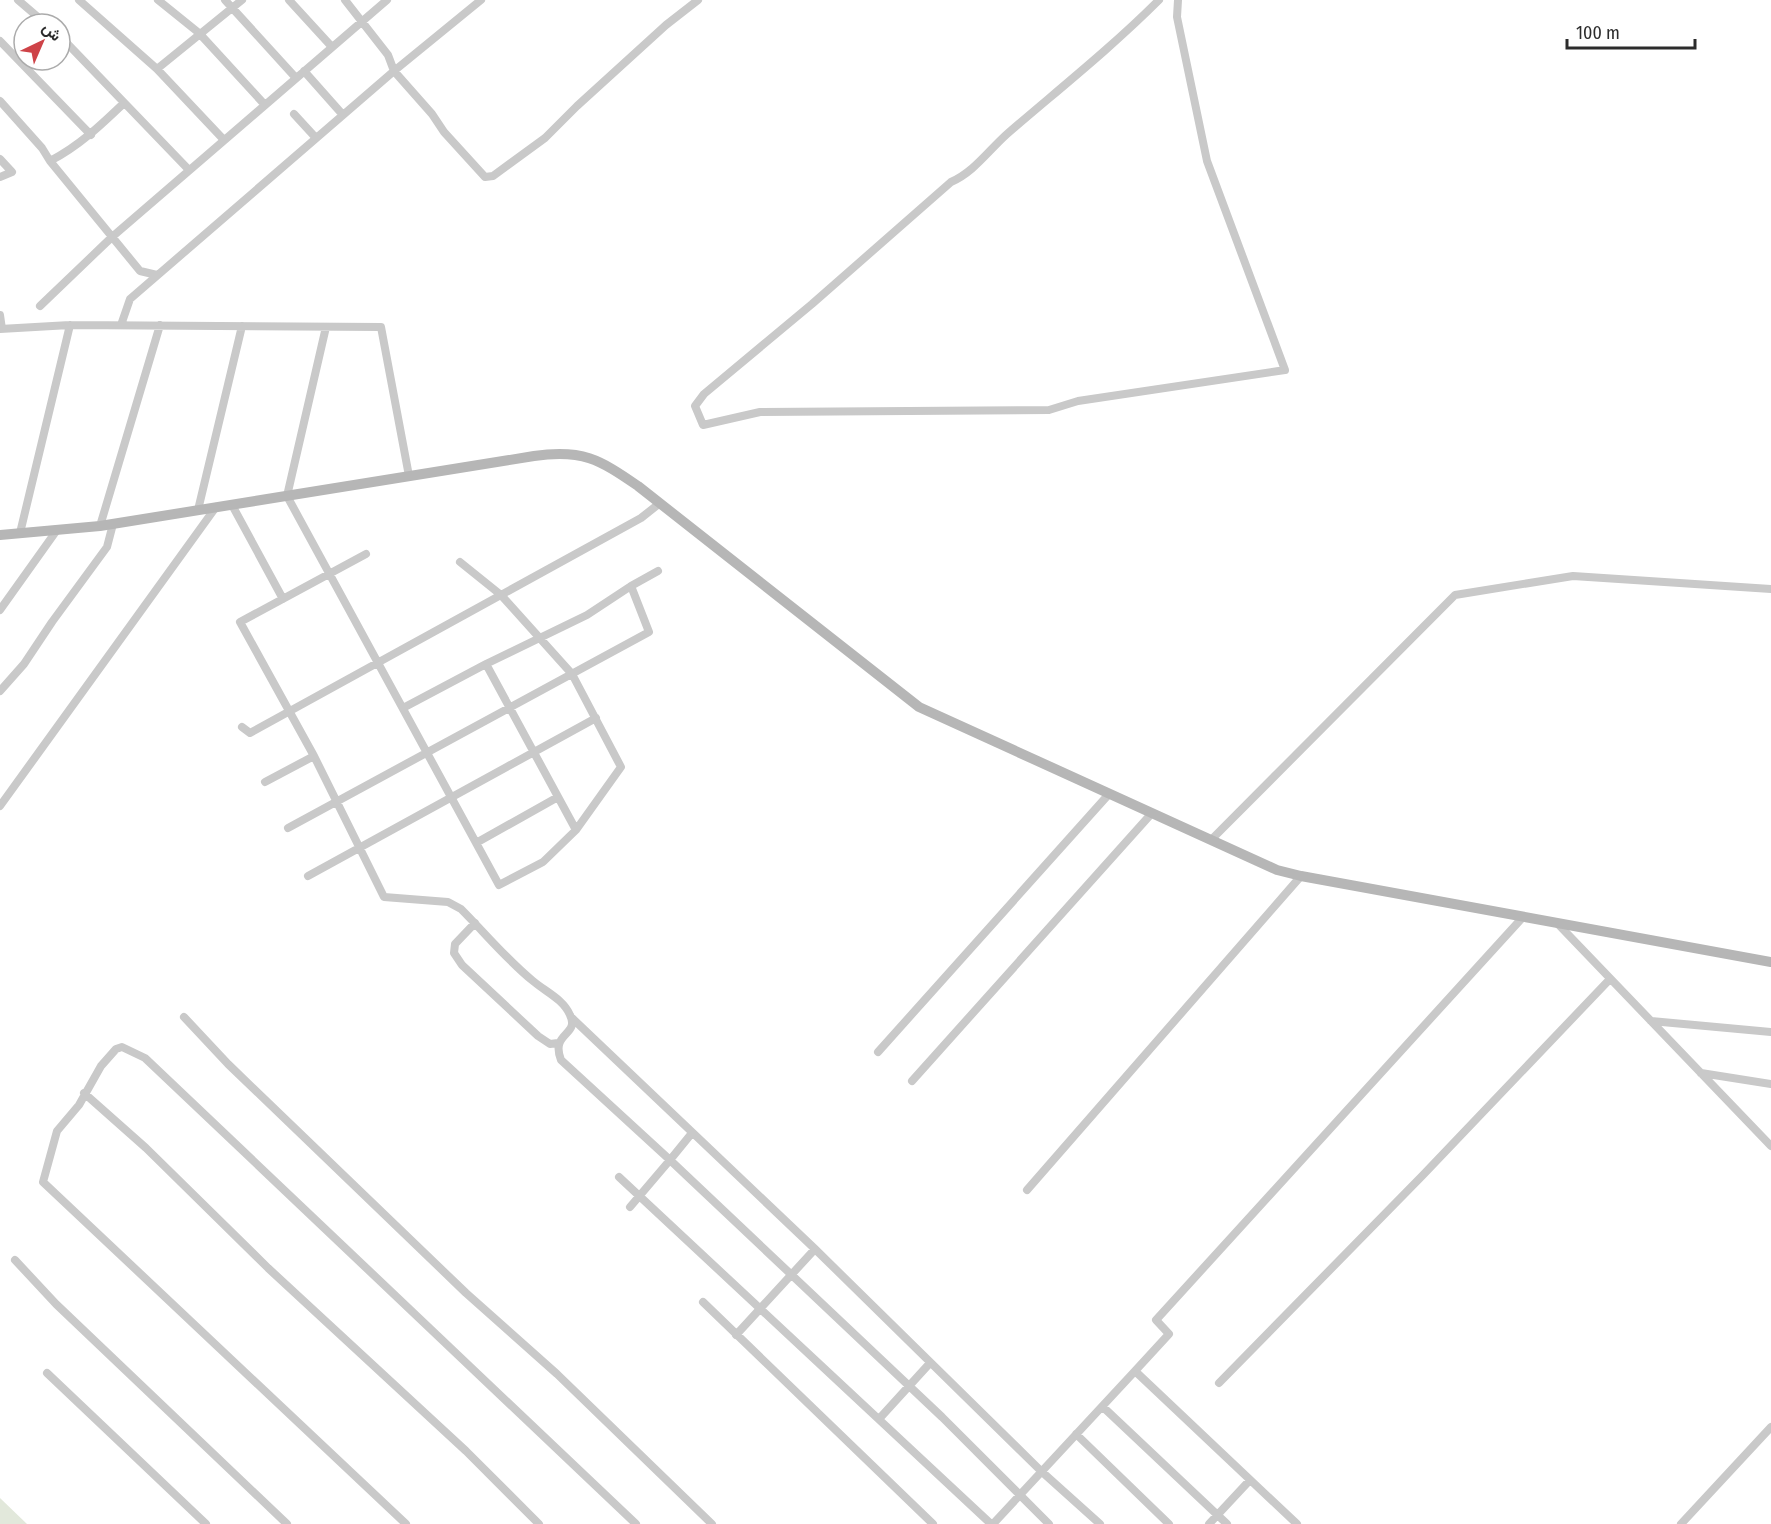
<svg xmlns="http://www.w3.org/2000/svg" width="1771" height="1524" font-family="'Fira Sans Condensed',Vazirmatn,sans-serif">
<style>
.green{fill:#e2e8db}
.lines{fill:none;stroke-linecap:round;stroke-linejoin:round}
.street{stroke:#c9c9c9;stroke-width:8}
.secondary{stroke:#b6b6b6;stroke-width:10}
</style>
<rect width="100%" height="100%" fill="#fff"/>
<path class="green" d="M0,1498L27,1524H0Z"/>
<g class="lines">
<path class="street" d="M18,0L46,24
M79,0L157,69L224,140
M158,0L199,33L265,105
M225,0L296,78
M289,0L332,47
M345,0L388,55L394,71L432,114L444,132L485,177L493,176L545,138L577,106L666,25L698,0
M1159,0C1111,48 1058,90 1007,134C988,151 974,172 951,182L812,304L704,394L695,406L703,425L760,412L1049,410L1078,401L1285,370L1207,161L1177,17L1178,0
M60,36L189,170
M0,41L91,135
M157,69L242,0
M304,71L343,115
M0,101L42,148L50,161L140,271L157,275
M294,114L316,138
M0,159L12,172L0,177
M50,161C79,146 101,125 124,103
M40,306L112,237L387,0
M0,315L2,329
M121,325L130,299L394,71L481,0
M326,327L287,496L499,885L543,862L576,830L621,767L572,674L501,595L460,562
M0,329L70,325L381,327L409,476
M232,505L283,599
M198,510L242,326
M100,526L160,325
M20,533L70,325
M366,554L240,622L314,756L384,897L448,902L461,909C485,933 507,960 533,981C546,992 563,999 570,1015C580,1036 550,1032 561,1060L670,1160L630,1207
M0,610L57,530
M486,664L576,830
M0,691L24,664L52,622L107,547L113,524
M403,708L486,664L587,615L631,586L658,571
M242,727L250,733L641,518L660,503
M265,782L314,756
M0,806L216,507
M288,828L649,632L631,586
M1211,840L1455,595L1573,576L1771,589
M476,843L558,797
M308,876L596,718
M475,923L455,944L454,953L462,965L538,1036L550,1044L558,1043
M1557,923L1771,1146
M184,1017L228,1064L466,1293L557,1374L712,1524
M572,1018L815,1249L1041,1471L1100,1524
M1651,1021L1771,1032
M878,1052L1109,794
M1701,1073L1771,1084
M912,1081L1152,813
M84,1093L146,1148L268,1268L466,1451L539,1524
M692,1133L670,1160L942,1417L1049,1524
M619,1177L991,1524
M1027,1190L1301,876
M15,1260L56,1304L287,1524
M703,1302L933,1524
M736,1335L815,1249
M1135,1371L1169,1334L1156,1320L1523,917
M47,1373L206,1524
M1219,1383L1423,1175L1610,979
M1103,1407L1227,1524
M879,1419L930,1363
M1076,1434L1169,1524
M406,1524L43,1182L57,1131L79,1105L101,1066L116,1049L122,1047L145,1058L636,1524
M993,1524L1135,1371L1297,1524
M1209,1524L1250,1480
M1681,1524L1771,1427"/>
<path class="secondary" d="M0,535L100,526L534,456C582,449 599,459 638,486L919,707L1277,870L1301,876L1771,962"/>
</g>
<g transform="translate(42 42) rotate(44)"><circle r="28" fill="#ffffff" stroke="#ababab" stroke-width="1.5"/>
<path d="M0-4.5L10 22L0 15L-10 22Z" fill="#ce4348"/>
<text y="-9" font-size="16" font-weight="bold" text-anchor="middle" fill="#2c2c2c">ش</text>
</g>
<path d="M1567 39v9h128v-9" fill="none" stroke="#2c2c2c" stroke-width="3"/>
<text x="1576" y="39" font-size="18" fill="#2c2c2c" stroke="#ffffff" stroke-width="4.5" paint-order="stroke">100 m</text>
</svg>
